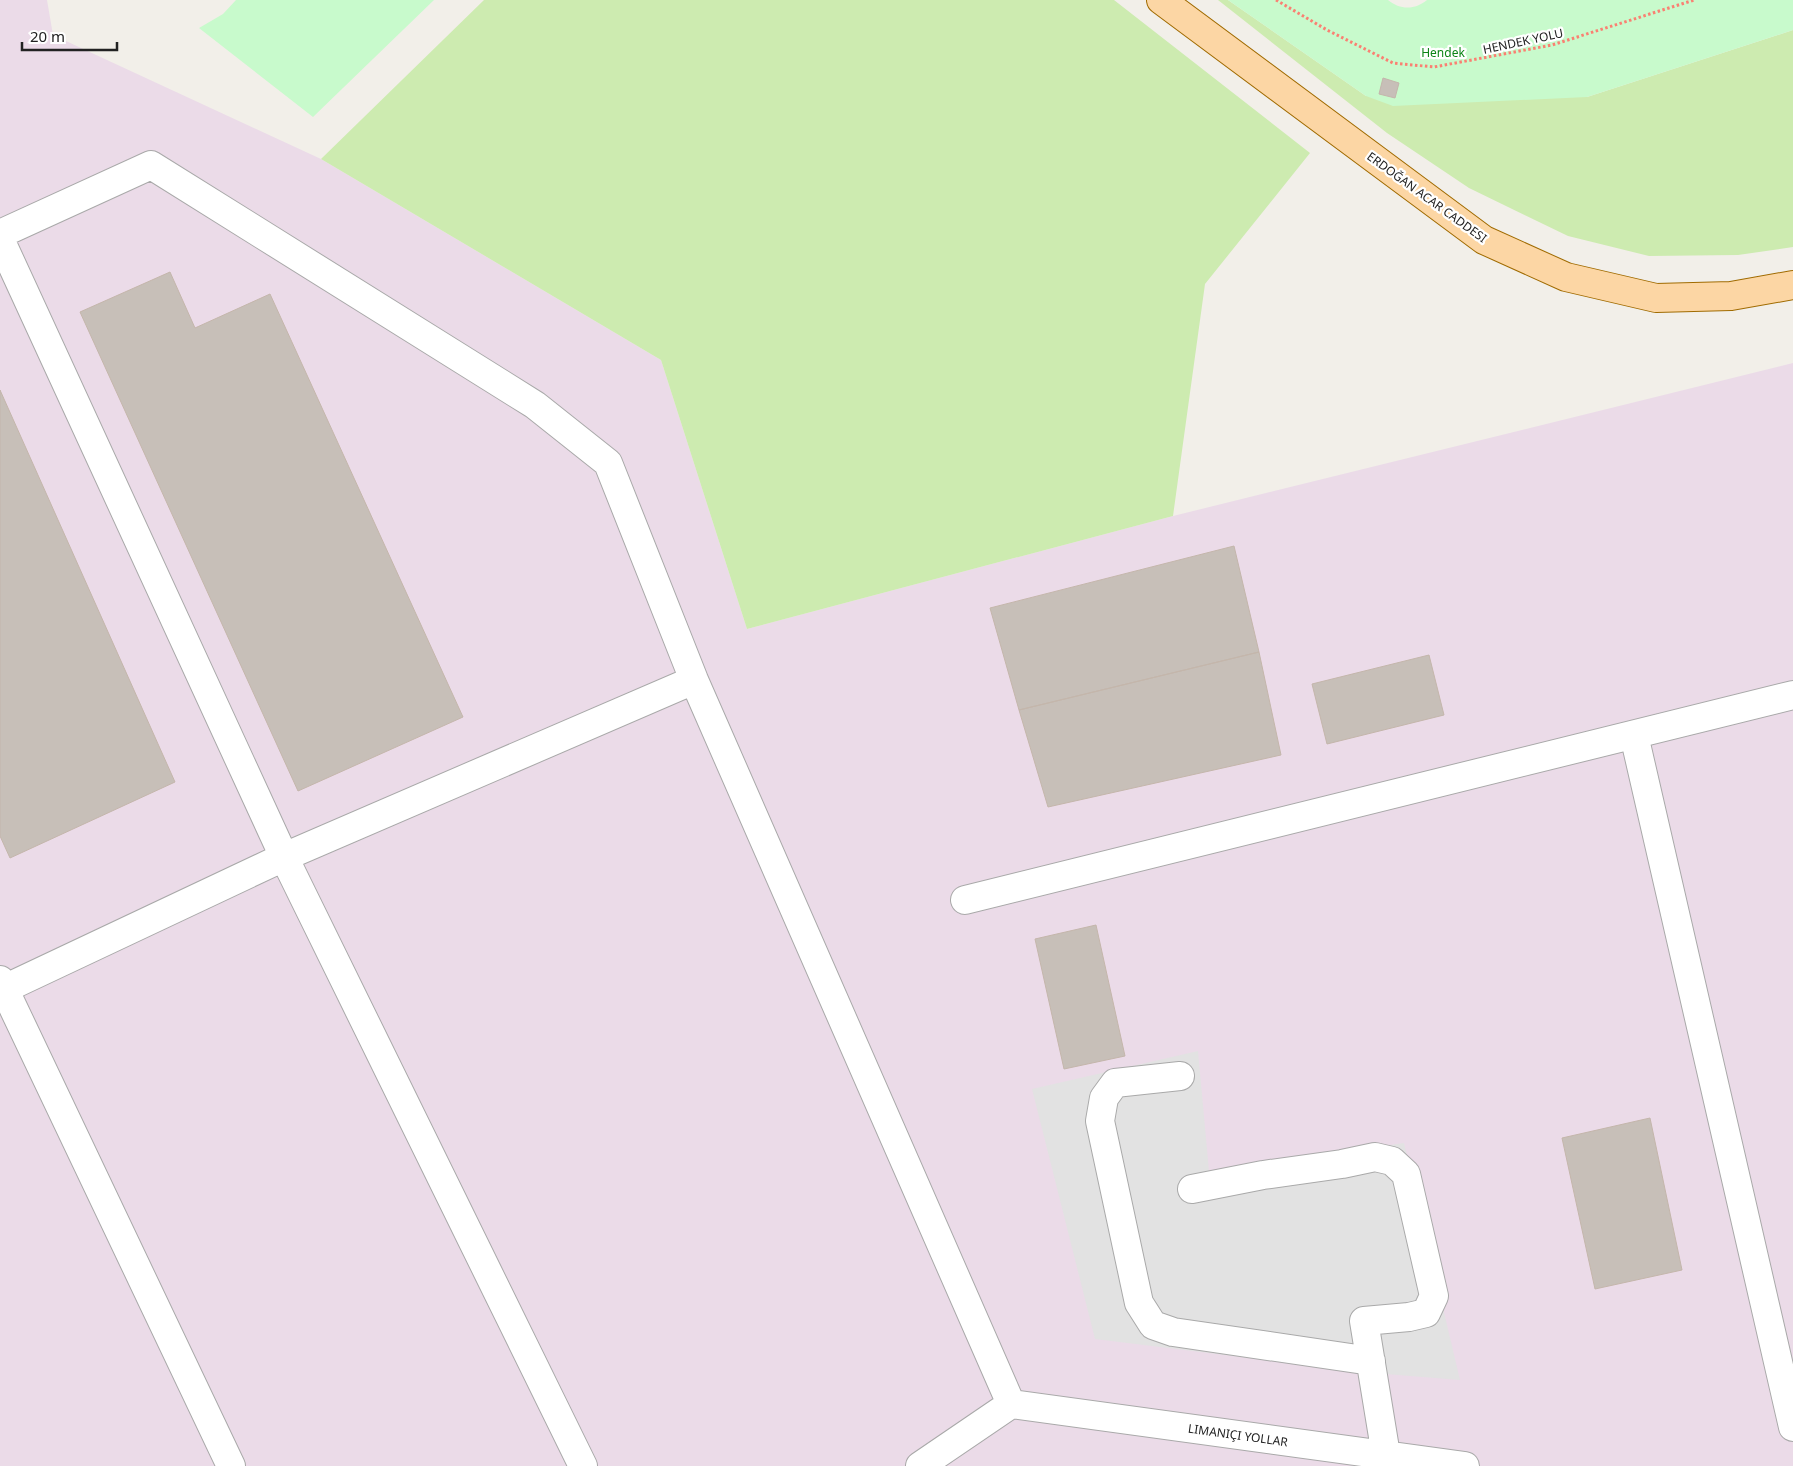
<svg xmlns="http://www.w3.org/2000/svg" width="1793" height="1466" font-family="'Noto Sans',sans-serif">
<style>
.industrial{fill:#ebdbe8}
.grass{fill:#cdebb0}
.park{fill:#c8facc}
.parking{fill:#e2e2e2}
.building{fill:#c7bfb8;stroke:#c4b6ab}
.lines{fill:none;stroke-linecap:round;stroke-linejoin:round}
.minor-casing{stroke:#a9a9a9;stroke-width:30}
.major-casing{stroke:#a06b00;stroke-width:30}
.path{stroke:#fa8072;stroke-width:3;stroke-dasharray:2.5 2.5;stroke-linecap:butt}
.minor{stroke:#fff;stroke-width:28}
.major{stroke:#fcd6a4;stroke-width:28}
.labels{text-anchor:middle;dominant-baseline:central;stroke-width:4.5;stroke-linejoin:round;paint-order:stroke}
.street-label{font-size:12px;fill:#222;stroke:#fff}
.park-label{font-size:12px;fill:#0c8416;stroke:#fff}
</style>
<rect width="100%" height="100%" fill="#f2efe9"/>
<path class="industrial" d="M0,0H47L53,35L321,159L661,360L747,629L1173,516L1793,363V1466H0Z"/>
<path class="grass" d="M484,0H1114L1310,153L1205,284L1173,516L747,629L661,360L321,159Z
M1218,0H1228L1366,96L1587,97L1793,30V247L1738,255L1649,256L1568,236L1469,188L1387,133Z"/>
<path class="park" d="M236,0H434L313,117L199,28L223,14Z
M1228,0H1388C1400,10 1415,10 1427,0H1793V30L1587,97L1393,106L1366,96Z"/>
<path class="parking" d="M1198,1051L1209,1171L1404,1143L1460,1380L1373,1373L1095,1339L1032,1089Z"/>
<path class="building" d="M1383,78L1399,83L1395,98L1379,94Z
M170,272L195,328L270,294L463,717L298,791L80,312Z
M0,390L175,782L10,858L0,836Z
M1234,546L1259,652L1019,710L990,608Z
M1259,652L1281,755L1048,807L1019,710Z
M1429,655L1444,715L1327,744L1312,684Z
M1096,925L1125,1056L1064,1069L1035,939Z
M1650,1118L1682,1270L1595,1289L1562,1138Z"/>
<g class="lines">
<g class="minor-casing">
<path id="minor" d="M0,234L151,165L535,405L608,463L694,680L1011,1404L920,1466
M0,239L284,857L583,1466
M1634,735L1793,1427
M965,900L1793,695
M0,980L231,1466
M4,989L284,857L694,680
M1180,1076L1115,1083L1104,1098L1100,1121L1139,1303L1153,1325L1173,1332L1371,1361
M1192,1189L1263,1175L1342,1164L1375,1157L1392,1161L1406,1174L1434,1296L1426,1313L1409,1317L1364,1321L1386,1455
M1011,1404L1465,1466"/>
</g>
<g class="major-casing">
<path id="major" d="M1161,0L1484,240L1566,277L1656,298L1731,296L1793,285"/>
</g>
<path class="path" d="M1276,0L1327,30L1393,63L1434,67L1552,45L1694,0"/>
<use href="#minor" class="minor"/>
<use href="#major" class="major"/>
</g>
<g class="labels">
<g class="street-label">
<text transform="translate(1523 41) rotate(-12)">HENDEK YOLU</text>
<text transform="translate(1427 197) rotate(36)">ERDOĞAN ACAR CADDESI</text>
<text transform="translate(1238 1435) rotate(8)">LIMANIÇI YOLLAR</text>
</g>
<g class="park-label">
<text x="1443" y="52">Hendek</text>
</g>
</g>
<path d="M22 42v8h95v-8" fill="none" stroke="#222222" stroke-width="2.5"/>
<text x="30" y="42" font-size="15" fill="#222222" stroke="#ffffff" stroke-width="4" paint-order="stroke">20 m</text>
</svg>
